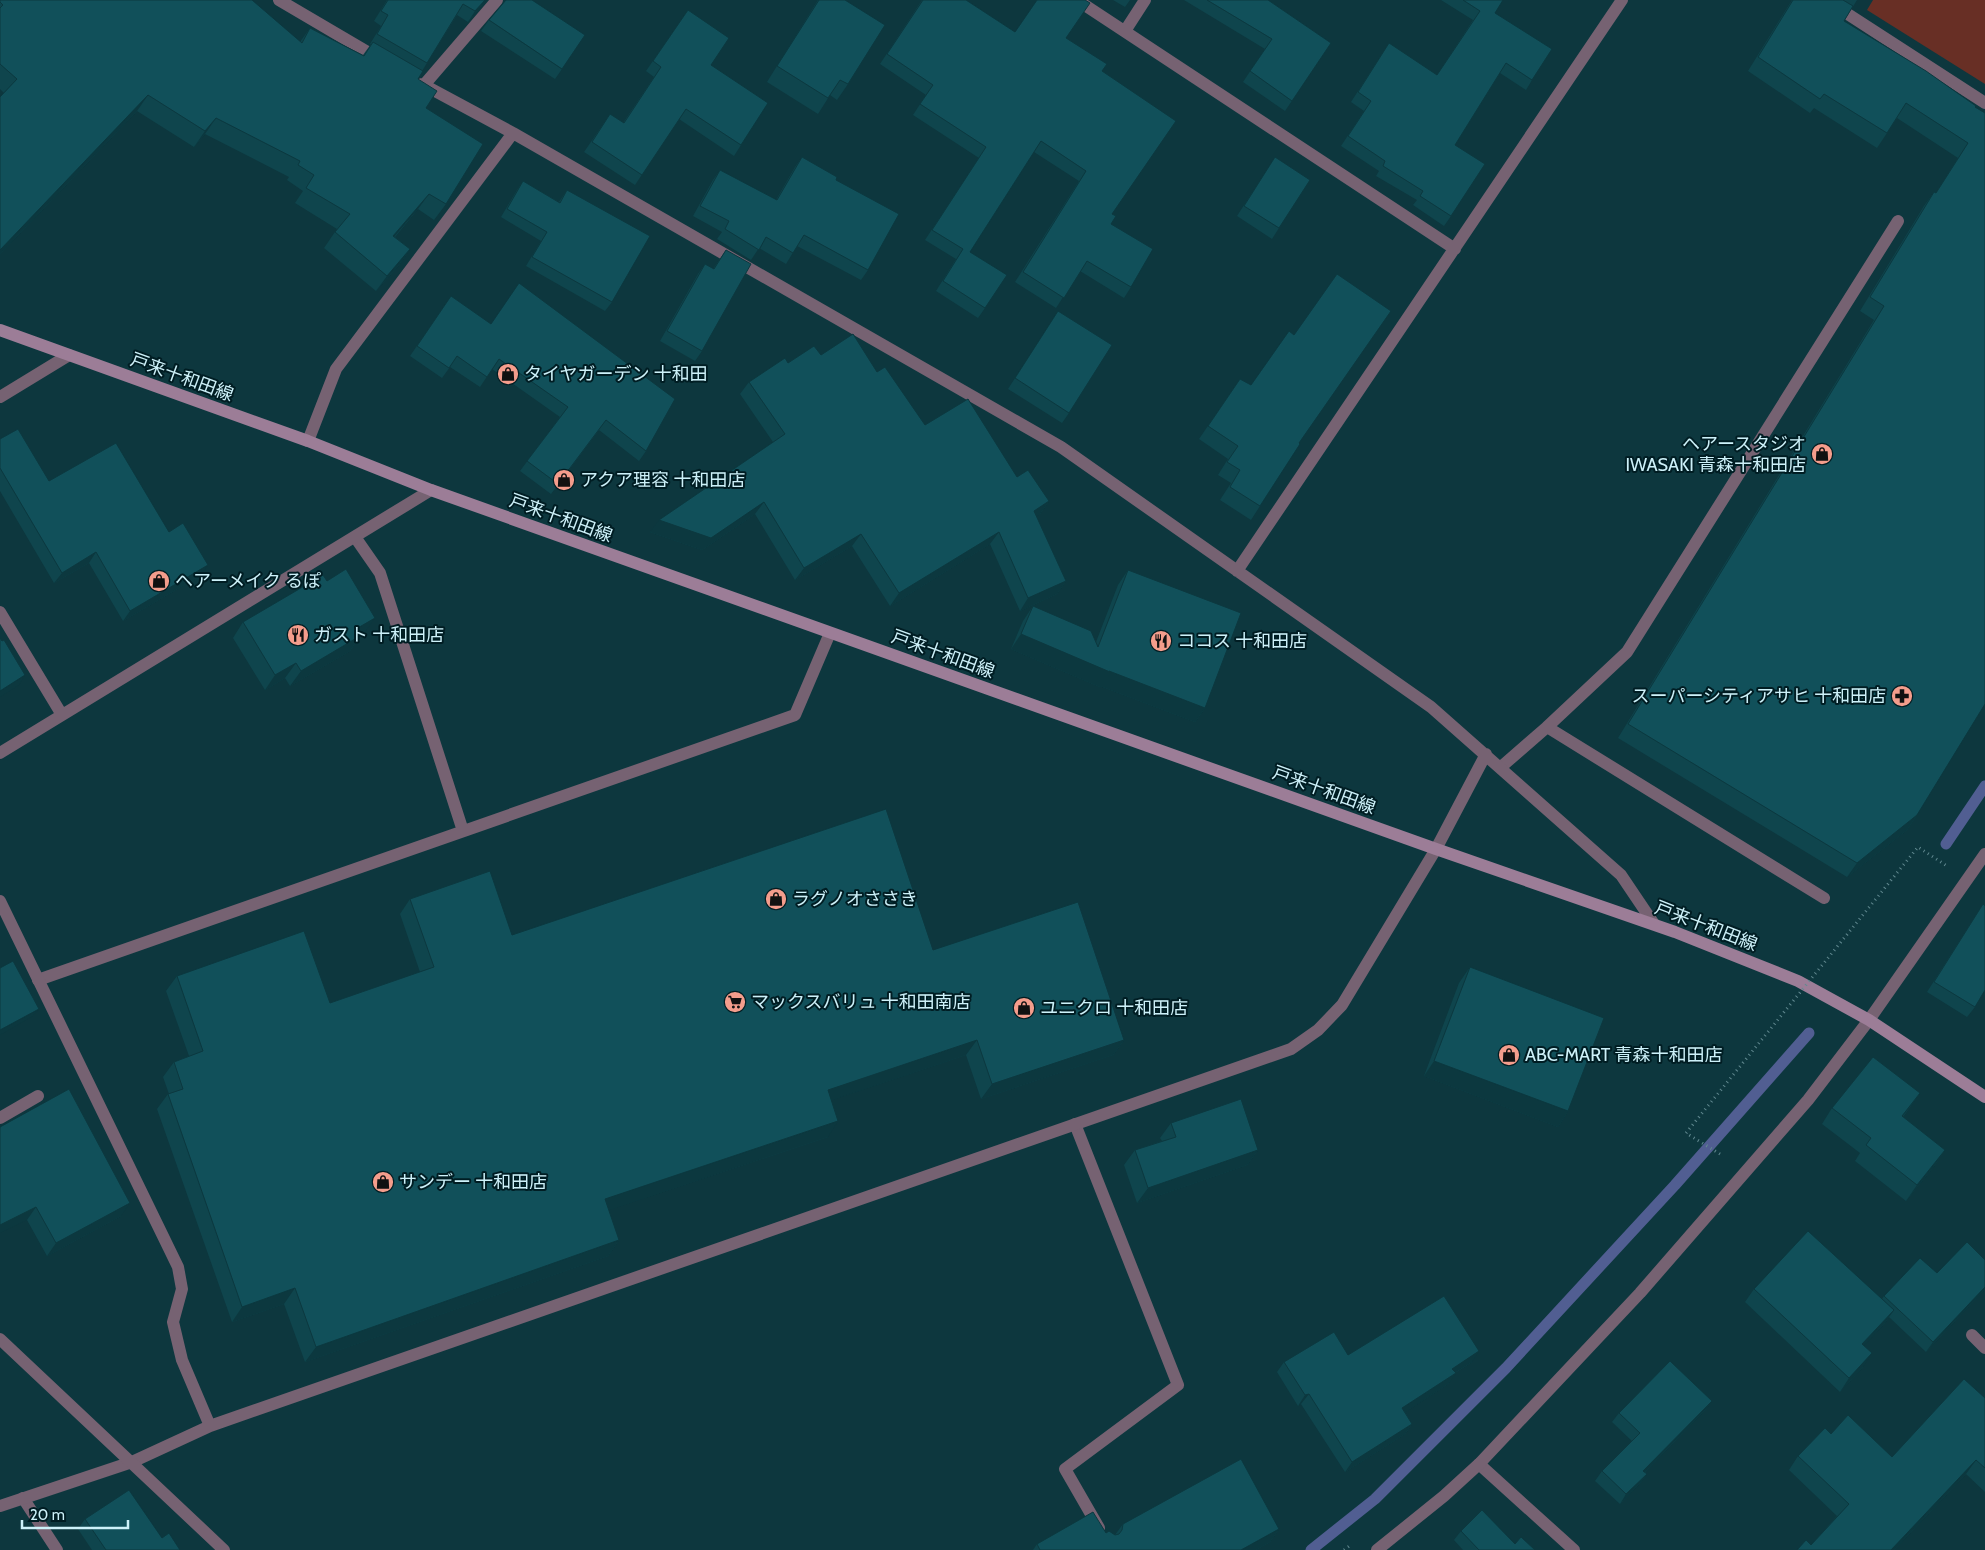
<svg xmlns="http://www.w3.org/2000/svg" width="1985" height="1550" font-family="Cabin,'Noto Sans JP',sans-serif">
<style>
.grass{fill:#682f25}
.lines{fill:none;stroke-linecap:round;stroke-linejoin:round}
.stream{stroke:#515e92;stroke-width:11}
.path{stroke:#618990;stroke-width:3;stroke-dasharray:1 4;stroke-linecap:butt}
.service{stroke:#766272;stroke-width:12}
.minor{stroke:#766272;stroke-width:12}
.tertiary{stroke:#766272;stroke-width:12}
.secondary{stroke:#9c7d97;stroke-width:12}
.path-bridge{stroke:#618990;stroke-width:3;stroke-dasharray:1 4;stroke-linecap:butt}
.wall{fill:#0f454d}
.shaded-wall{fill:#0c383f}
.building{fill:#11505a;stroke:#0c383f}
.labels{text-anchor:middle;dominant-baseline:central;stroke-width:4;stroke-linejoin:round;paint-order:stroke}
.poi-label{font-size:18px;fill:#cdf1f9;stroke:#001d23;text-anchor:start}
.street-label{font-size:18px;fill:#cdf1f9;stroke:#001d23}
</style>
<rect width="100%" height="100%" fill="#0d373e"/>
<path class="grass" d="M1873,0H1985V84L1867,10Z"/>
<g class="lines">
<path class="stream" d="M1946,844L1985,786
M1311,1550L1375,1499L1506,1368L1675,1185L1809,1033"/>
<path class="path" d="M1344,1550L1352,1544"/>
<path class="service" d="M355,537L380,573L463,831
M1547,727L1627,652L1898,221
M1501,767L1547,727L1824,898
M38,980L795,715L830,633
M0,1118L38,1096
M1075,1124L1178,1385L1065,1469L1099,1528
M1972,1335L1985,1348
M23,1498L57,1550"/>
<path class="minor" d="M279,0L381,60
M1077,0L1455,249
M1826,0L1985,103
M1125,31L1145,0
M422,84L513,133L1061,447L1431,707L1621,875L1654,924
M424,85L497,0
M0,397L69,355
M308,441L336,369L513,133
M1237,571L1622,0
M0,612L62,715
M0,753L431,490
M0,901L178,1267L182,1289L173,1322L182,1360L210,1426
M1479,1464L1574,1550
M0,1506L132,1462L210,1426L1291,1049L1318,1030L1342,1005L1436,849L1486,754"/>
<path class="tertiary" d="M0,1339L224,1550
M1377,1550L1444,1496L1479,1464L1640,1293L1808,1100L1869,1020L1985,854"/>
<path class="secondary" d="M0,330L308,441L431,490L1436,849L1675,932L1798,981L1869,1020L1985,1097"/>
<path class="path-bridge" d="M1720,1154L1686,1133L1918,847L1947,866"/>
</g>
<path class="wall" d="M0,0L300,42L310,28L363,55L371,44H370L381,26L374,21L387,0H486L468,22L457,15L422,71L418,79L426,108L446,204L434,220L418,209L395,237L410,249L399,265L376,291L324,248L337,229L295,203L303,191L287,180L289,177L205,134L194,147L137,111L0,254V97L4,93L0,89Z
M818,0H845L848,84L837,100L830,95L818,114L767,82Z
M922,0H966L1015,32L1066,38L1102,71L1112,214L1111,224L1131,287L1124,298L1080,271L1056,308L1015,282L1079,181L1034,152L970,252L985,308L978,318L936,291L956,259L925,240L979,158L913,115L926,95L880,64Z
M1113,0H1130L1125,7Z
M1184,0H1268L1331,43L1285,111L1243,82L1265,49Z
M1441,0H1503L1495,13L1532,80L1526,90L1500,73L1455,145L1451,216L1444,226L1413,205L1417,200L1376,176L1379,171L1341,146L1364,111L1351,102L1389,43L1437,75L1473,20Z
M1792,0H1857L1844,21L1975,107L1917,815L1907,830L1847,877L1618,738L1874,320L1860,311L1924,206L1934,192L1936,193L1958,158L1897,118L1877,148L1814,108L1810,113L1748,71Z
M688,10L711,65L741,145L734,156L679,119L635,185L584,152L610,114L623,123L654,77L646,71Z
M489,20L562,69L555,79L481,31Z
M802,157L836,180L868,270L861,280L797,246L786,264L759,248L751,260L717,239L722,232L693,216L713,180L720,170L776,200L795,167Z
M1275,157L1279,228L1272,239L1237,216Z
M523,181L559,202L567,190L612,302L605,311L526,266L541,241L501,217L517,190Z
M726,250L702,351L695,361L660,341L698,274L705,264L713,269Z
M451,296L646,451L639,461L599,430L551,494L520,471L560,417L492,369L480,387L450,367L442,378L410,356Z
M1058,311L1069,413L1062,423L1008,389Z
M821,355L877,372L925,425L1017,477L1049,501L1040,514L1036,516L1066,581L1057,594L1020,611L990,544L890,606L852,546L795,580L755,514L702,550L650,532L773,442L740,394L749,382L788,363Z
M1240,379L1299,443L1260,506L1251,520L1220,500L1231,483L1218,475L1228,459L1199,439Z
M0,439L49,481L169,532L201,575L123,621L89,563L54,583L0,491Z
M1128,570L1205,708L1195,722L1100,686V687L1011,649L1023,621L1033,606L1096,642L1118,585Z
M327,581L364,633L360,636L350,651L290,686L285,678L265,690L233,638L243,622Z
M410,899L512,935L933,950L1124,1040L1113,1055L981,1099L966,1055L831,1100L828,1137L608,1210L619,1240L608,1256L305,1362L284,1304L232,1322L157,1109L168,1094H169L163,1077L174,1062L189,1056L166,991L177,976L330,1003L420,972L400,914Z
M1983,904L1975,1007L1967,1017L1927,992Z
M1470,967L1568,1111L1558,1127L1424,1076L1459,983Z
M1920,1093L1903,1117L1945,1150L1935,1165L1906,1201L1855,1161L1860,1153L1822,1124L1832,1108Z
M1171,1123L1258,1150L1247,1165L1137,1203L1124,1165L1135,1150L1162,1141L1160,1138Z
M0,1127L121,1216L47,1256L27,1220Z
M1937,1273L1985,1289L1926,1352L1889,1317L1884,1324L1864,1345L1863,1367L1840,1392L1745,1302L1754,1289L1882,1299L1884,1296Z
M1348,1355L1472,1362L1455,1373L1448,1384L1405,1412L1412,1424L1405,1434L1345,1472L1301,1404L1298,1406L1277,1372L1284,1362Z
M1985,1398V1492L1966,1474L1894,1550H1797L1811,1545L1837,1516L1789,1470L1798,1456L1831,1434L1892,1457Z
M1712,1401L1705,1410L1645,1472L1647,1474L1640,1483L1620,1504L1595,1481L1602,1471L1632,1441L1612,1422L1619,1413Z
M85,1519L162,1538L180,1550H92L78,1529Z
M1123,1524L1279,1529L1270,1542L1256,1550H1033L1037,1544L1106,1533L1115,1535Z
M1461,1531L1515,1544L1535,1550H1463L1454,1540Z"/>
<path class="shaded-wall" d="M485,0H486L468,22L475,11Z
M148,95L137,111L0,254V250Z
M216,118L205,134L194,147L205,131Z
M429,194L418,209L382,251L393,236Z
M410,249L399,265L376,291L387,276Z
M1049,501L1040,514L1025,524L1034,511Z
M764,502L755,514L702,550L650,532L659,520Z
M999,532L990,544L890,606L899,593Z
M861,534L852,546L795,580L804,568Z
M96,552L89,563L54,583L62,573Z
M208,565L201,575L123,621L130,611Z
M1066,581L1057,594L1020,611L1028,598Z
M375,618L364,633L345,644L356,629Z
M1021,634L1109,671L1205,708L1195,722L1100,686V687L1011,649Z
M360,636L350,651L290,686L301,671Z
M296,663L285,678L265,690L275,675Z
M25,675L19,685L0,697V691Z
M1917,815L1907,830L1847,877L1857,863Z
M39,1009L33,1016L0,1035V1030Z
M977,1040L966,1055L817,1105L828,1090Z
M1124,1040L1113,1055L981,1099L992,1084Z
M1434,1061L1568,1111L1558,1127L1424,1076Z
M1920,1093L1909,1108L1891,1131L1902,1116Z
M838,1121L828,1137L594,1215L605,1199Z
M1258,1150L1247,1165L1137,1203L1148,1188Z
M1945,1150L1935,1165L1906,1201L1917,1185Z
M130,1203L121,1216L47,1256L56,1243Z
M36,1207L27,1220L0,1233V1225Z
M619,1240L608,1256L305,1362L316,1347Z
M1985,1287V1289L1926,1352L1933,1342Z
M295,1288L284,1304L232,1322L242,1307Z
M1894,1310L1884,1324L1853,1358L1862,1344Z
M1479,1351L1472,1362L1445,1379L1452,1369Z
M1872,1353L1863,1367L1840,1392L1849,1378Z
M1456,1373L1448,1384L1395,1419L1402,1408Z
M1309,1394L1301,1404L1298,1406L1305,1395Z
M1712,1401L1705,1410L1637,1480L1643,1471Z
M1412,1424L1405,1434L1345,1472L1352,1462Z
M1976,1460L1966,1474L1894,1550H1891Z
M1647,1474L1640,1483L1620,1504L1626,1494Z
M1279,1529L1270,1542L1256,1550H1241Z"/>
<path class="building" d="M0,0H252L302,43L310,28L364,56L373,42L423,71L418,79L437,91L426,108L483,144L446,204L429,194L393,236L410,249L387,276L335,232L350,214L306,188L314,175L298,165L300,161L216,118L205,131L148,95L0,250V97L17,79L0,64V8L3,5L0,2Z
M388,0H485L475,11L463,4L427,63L377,34L388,15L381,11Z
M506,0H532L585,35L562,69L489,20Z
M819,0H845L885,25L848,84L840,80L828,98L777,66Z
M923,0H966L1015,32L1037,0H1085L1090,3L1066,38L1107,64L1102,71L1176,121L1112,214L1116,216L1111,224L1153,249L1131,287L1087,261L1064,298L1023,272L1086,171L1041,141L970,252L1007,275L985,308L943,281L963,249L932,230L986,147L920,104L933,85L887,54Z
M1207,0H1268L1331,43L1292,101L1250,71L1272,39Z
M1463,0H1503L1495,13L1552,49L1532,80L1506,63L1455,145L1485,164L1451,216L1420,196L1423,191L1383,166L1385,161L1348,136L1371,101L1358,92L1389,43L1437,75L1480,11Z
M1793,0H1843L1853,6L1844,21L1926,71L1976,106L1975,107L1985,113V704L1917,815L1857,863L1628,724L1884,306L1870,297L1934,192L1936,193L1968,143L1906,103L1887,133L1824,94L1820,99L1758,57Z
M688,10L729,38L711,65L768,103L741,145L686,109L642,175L592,142L610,114L624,123L661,67L653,61Z
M802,157L837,177L836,180L899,214L868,270L804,235L793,253L766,237L759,250L725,229L729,221L700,206L720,170L777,200Z
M1275,157L1310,180L1279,228L1244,206Z
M523,181L560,203L567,190L650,236L612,302L532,257L547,232L507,209Z
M726,250L751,264L702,351L667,331L705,264L714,269Z
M1337,274L1391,311L1299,443L1300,444L1260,506L1230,487L1240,470L1227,462L1238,446L1208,426L1240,379L1251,385L1289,331L1294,335Z
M519,283L675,399L646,451L606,420L558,484L527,461L568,407L499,359L487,377L457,356L449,368L417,346L451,296L491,324Z
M1058,311L1112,345L1069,413L1015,378Z
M853,334L877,372L885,367L925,425L968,399L1017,477L1028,470L1049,501L1034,511L1066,581L1028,598L999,532L899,593L861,534L804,568L764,502L711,538L659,520L785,434L749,382L785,358L788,363L814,346L821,355Z
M18,429L49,481L116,443L169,532L183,523L208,565L130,611L96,552L62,573L0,468V439Z
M346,569L375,618L356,629L360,636L301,671L296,663L275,675L243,622L323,575L327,581Z
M1128,570L1241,613L1205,708L1109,671L1110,672L1021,634L1033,606L1091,631L1098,647Z
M0,638L2,641L4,640L25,675L0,691Z
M886,809L933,950L1078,902L1124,1040L992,1084L977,1040L828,1090L838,1121L605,1199L619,1240L316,1347L295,1288L242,1307L168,1094L183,1089L174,1062L203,1051L177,976L304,931L330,1003L434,967L410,899L490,871L512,935Z
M1983,904L1985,906V990L1975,1007L1934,982Z
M13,961L39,1009L0,1030V968Z
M1470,967L1604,1018L1568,1111L1434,1061Z
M1873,1057L1920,1093L1902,1116L1945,1150L1917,1185L1866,1145L1871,1138L1832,1108Z
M69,1089L130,1203L56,1243L36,1207L0,1225V1127Z
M1241,1099L1258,1150L1148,1188L1135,1150L1176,1137L1171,1123Z
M1808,1231L1894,1310L1862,1344L1872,1353L1849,1378L1754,1289Z
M1967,1242L1985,1260V1287L1933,1342L1884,1296L1920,1258L1937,1273Z
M1444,1296L1479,1351L1452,1369L1456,1373L1402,1408L1412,1424L1352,1462L1309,1394L1305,1395L1284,1362L1334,1332L1348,1355Z
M1670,1361L1712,1401L1643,1471L1647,1474L1626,1494L1602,1471L1640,1433L1619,1413Z
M1964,1379L1985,1398V1468L1976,1460L1891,1550H1797L1806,1540L1811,1545L1849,1504L1798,1456L1825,1428L1831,1434L1848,1415L1892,1457Z
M1241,1459L1279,1529L1241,1550H1040L1037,1544L1093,1512L1106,1533L1109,1531L1115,1535L1119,1534L1122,1530L1123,1524Z
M129,1490L162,1538L169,1533L180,1550H106L85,1519Z
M1482,1510L1515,1544L1521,1537L1535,1550H1479L1461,1531Z"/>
<defs>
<g id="shop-disc" transform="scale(1.125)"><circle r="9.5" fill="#f49d8c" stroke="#001d23"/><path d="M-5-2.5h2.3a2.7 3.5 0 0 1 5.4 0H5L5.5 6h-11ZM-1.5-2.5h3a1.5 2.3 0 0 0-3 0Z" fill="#111"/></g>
<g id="restaurant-disc" transform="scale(1.125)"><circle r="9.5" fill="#f49d8c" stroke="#001d23"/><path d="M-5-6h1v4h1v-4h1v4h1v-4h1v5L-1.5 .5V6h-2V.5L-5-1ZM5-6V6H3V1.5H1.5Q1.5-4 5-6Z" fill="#111"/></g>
<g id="pharmacy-disc" transform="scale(1.125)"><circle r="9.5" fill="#f49d8c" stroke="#001d23"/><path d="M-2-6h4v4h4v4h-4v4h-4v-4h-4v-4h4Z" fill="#111"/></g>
<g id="supermarket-disc" transform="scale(1.125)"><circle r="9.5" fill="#f49d8c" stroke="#001d23"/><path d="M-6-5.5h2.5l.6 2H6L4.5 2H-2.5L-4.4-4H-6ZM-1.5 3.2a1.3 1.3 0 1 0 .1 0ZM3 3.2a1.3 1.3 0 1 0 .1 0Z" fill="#111"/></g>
</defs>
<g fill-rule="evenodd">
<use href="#shop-disc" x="508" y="374"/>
<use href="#shop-disc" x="1822" y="454"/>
<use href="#shop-disc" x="564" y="480"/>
<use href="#shop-disc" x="159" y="581"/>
<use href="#restaurant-disc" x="298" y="635"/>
<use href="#restaurant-disc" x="1161" y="641"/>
<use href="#pharmacy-disc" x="1902" y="696"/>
<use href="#shop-disc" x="776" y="899"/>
<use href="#supermarket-disc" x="735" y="1002"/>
<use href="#shop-disc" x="1024" y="1008"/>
<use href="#shop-disc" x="1509" y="1055"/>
<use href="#shop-disc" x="383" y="1182"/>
</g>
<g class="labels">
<g class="poi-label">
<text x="524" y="374">タイヤガーデン 十和田</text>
<text x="1806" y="444" text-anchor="end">ヘアースタジオ<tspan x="1806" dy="21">IWASAKI 青森十和田店</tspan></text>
<text x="580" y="480">アクア理容 十和田店</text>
<text x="175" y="581">ヘアーメイク るぽ</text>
<text x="314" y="635">ガスト 十和田店</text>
<text x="1177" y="641">ココス 十和田店</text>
<text x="1886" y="696" text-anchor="end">スーパーシティアサヒ 十和田店</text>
<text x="792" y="899">ラグノオささき</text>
<text x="751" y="1002">マックスバリュ 十和田南店</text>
<text x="1040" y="1008">ユニクロ 十和田店</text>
<text x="1525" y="1055">ABC-MART 青森十和田店</text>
<text x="399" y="1182">サンデー 十和田店</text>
</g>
<g class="street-label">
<text transform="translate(182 377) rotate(20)">戸来十和田線</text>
<text transform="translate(561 518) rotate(20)">戸来十和田線</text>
<text transform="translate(943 654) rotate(20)">戸来十和田線</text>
<text transform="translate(1324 790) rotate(20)">戸来十和田線</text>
<text transform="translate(1706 926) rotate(21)">戸来十和田線</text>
</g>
</g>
<path d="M22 1520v8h106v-8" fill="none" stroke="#cdf1f9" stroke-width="2.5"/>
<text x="30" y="1520" font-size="15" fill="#cdf1f9" stroke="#001d23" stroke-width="4" paint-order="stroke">20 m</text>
</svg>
